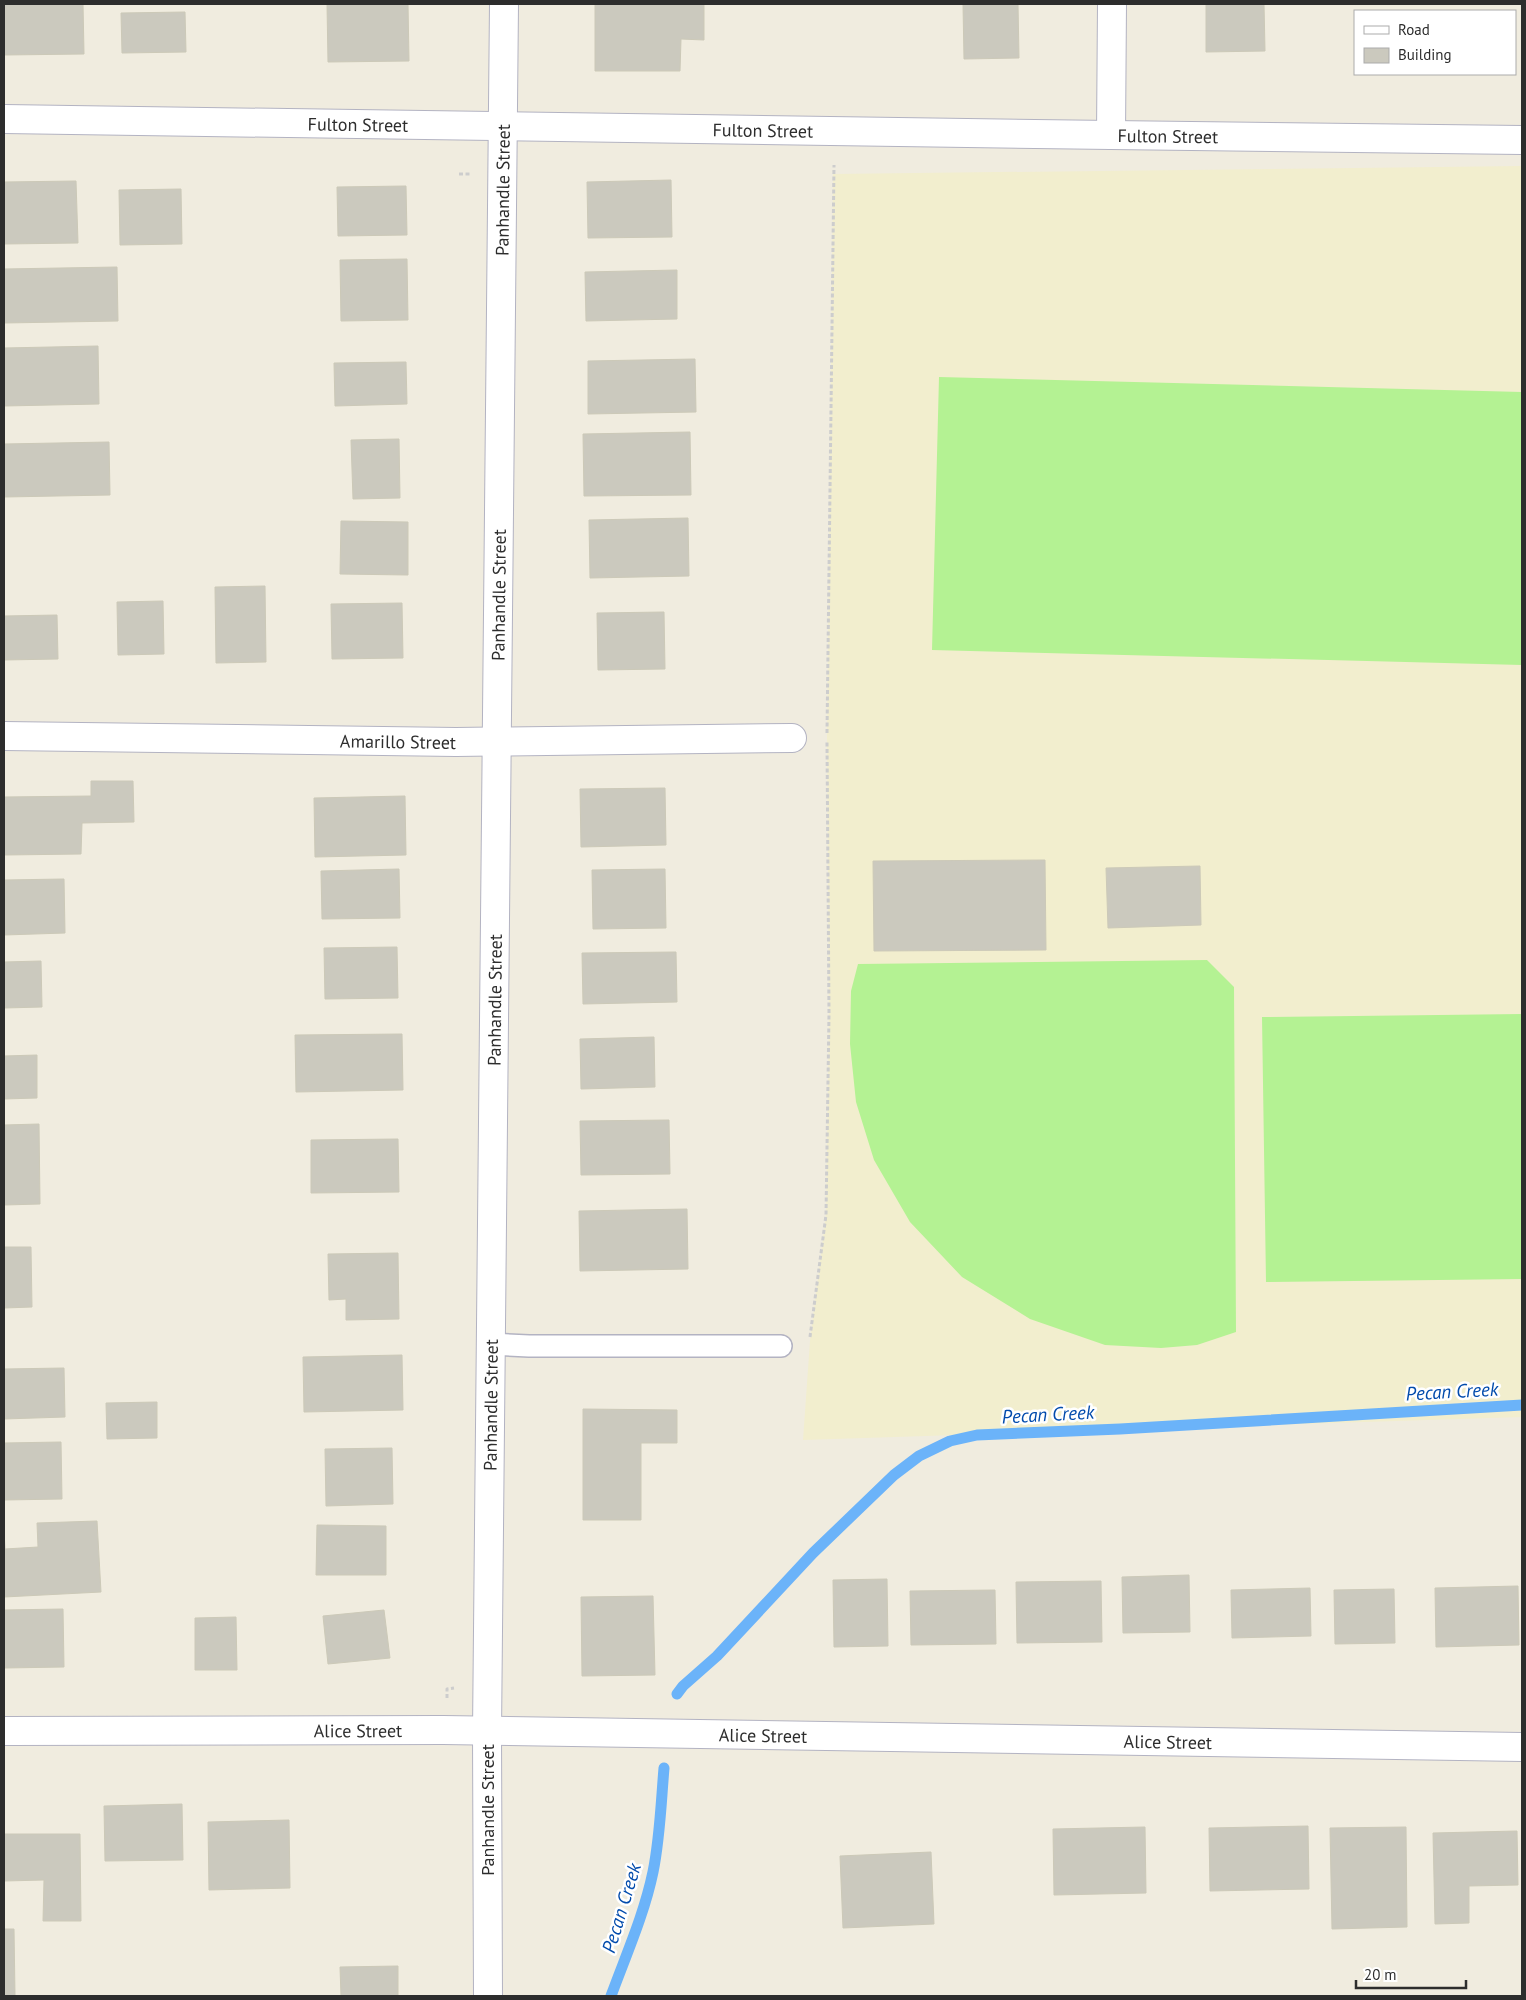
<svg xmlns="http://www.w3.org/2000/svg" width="1526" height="2000" font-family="'PT Sans',sans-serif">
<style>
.education{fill:#f2eece}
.pitch{fill:#b4f293}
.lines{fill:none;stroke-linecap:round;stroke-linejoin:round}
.stream{stroke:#6bb3f9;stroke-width:11}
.building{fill:#cbc9be;stroke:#ccc9b8}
.lane-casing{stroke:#b3b3c2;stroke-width:24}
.street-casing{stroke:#b3b3c2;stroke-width:30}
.secondary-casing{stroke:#b3b3c2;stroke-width:30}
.path{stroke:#cdcdcd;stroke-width:3;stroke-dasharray:4 2.5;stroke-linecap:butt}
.lane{stroke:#fff;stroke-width:21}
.street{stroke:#fff;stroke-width:28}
.secondary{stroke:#fff;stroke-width:28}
.labels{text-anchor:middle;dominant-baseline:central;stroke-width:5;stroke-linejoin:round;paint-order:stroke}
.street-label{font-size:18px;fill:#2d2d2d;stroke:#fff}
.water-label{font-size:19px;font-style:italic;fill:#024bac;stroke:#fff}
</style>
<rect width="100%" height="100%" fill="#f0ecdf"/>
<path class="education" d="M1522,166V1417L803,1440L810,1341L826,1215L829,1014L827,737L833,174Z"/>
<path class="pitch" d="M939,377L1522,392V665L932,650Z
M1207,960L1234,987L1236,1332L1197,1345L1161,1348L1105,1345L1030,1319L962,1277L910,1222L874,1160L856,1102L850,1044L851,991L858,964Z
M1522,1014V1279L1266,1282L1262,1017Z"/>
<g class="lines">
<path class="stream" d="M677,1694L683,1686L717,1656L813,1553L894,1475L919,1456L950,1441L977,1435L1120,1429L1522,1405
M611,1996C626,1955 644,1915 653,1872C660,1838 661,1803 664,1768"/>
</g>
<path class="building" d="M4,4H83L84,54L4,55Z
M327,4H408L409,61L328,62Z
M595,4H704V40L681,39L680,71H595Z
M963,4H1018L1019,58L964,59Z
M1206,4H1264L1265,51L1206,52Z
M185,12L186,52L122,53L121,13Z
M671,180L672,237L588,238L587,182Z
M76,181L78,243L4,244V182Z
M406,186L407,235L338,236L337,187Z
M181,189L182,244L120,245L119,190Z
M407,259L408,320L341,321L340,260Z
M117,267L118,321L4,323V269Z
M677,270V319L586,321L585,272Z
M98,346L99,404L4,406V348Z
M695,359L696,412L588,414V361Z
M406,362L407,404L335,406L334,363Z
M690,432L691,495L584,496L583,434Z
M399,439L400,498L353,499L351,440Z
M109,442L110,495L4,497V444Z
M688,518L689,576L590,578L589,520Z
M341,521L408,522V575L340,574Z
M265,586L266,662L216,663L215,587Z
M163,601L164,654L118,655L117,602Z
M402,603L403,658L332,659L331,604Z
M664,612L665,669L598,670L597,613Z
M57,615L58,659L4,660V616Z
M91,781H133L134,822L82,823L81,854L4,855V797L91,796Z
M665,788L666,845L581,847L580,789Z
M405,796L406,855L315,857L314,798Z
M1045,860L1046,950L874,951L873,861Z
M1200,866L1201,925L1108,928L1106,868Z
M399,869L400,918L322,919L321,871Z
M665,869L666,928L593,929L592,870Z
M64,879L65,933L4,935V880Z
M397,947L398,998L325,999L324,948Z
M676,952L677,1002L583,1004L582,953Z
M41,961L42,1007L4,1008V962Z
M402,1034L403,1090L296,1092L295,1035Z
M654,1037L655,1087L581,1089L580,1039Z
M37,1055V1098L4,1099V1056Z
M669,1120L670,1174L581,1175L580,1121Z
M39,1124L40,1204L4,1205V1125Z
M398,1139L399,1192L311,1193V1140Z
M687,1209L688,1269L580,1271L579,1211Z
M4,1247H31L32,1307L4,1308Z
M398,1253L399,1319L346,1320V1299L329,1300L328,1254Z
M402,1355L403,1410L304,1412L303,1357Z
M64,1368L65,1417L4,1419V1369Z
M157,1402V1438L107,1439L106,1403Z
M583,1409L677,1410V1443H641V1520H583Z
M61,1442L62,1499L4,1500V1443Z
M392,1448L393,1504L326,1506L325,1449Z
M97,1521L101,1592L4,1597V1531L5,1549L38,1547L37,1523Z
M317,1525L386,1526V1575H316Z
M1189,1575L1190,1632L1123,1633L1122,1577Z
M887,1579L888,1646L834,1647L833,1580Z
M1101,1581L1102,1642L1017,1643L1016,1582Z
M1518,1586L1519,1645L1436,1647L1435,1588Z
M1310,1588L1311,1636L1232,1638L1231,1590Z
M1394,1589L1395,1643L1335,1644L1334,1590Z
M995,1590L996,1644L911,1645L910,1591Z
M653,1596L655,1675L582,1676L581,1597Z
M63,1609L64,1667L4,1668V1610Z
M384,1610L390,1658L328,1664L323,1616Z
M236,1617L237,1670H195V1618Z
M182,1804L183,1860L105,1861L104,1806Z
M289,1820L290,1888L209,1890L208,1822Z
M1308,1826L1309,1889L1210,1891L1209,1828Z
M1145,1827L1146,1893L1054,1895L1053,1829Z
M1406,1827L1407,1927L1332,1929L1330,1828Z
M1517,1831L1518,1885L1469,1886V1923L1435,1924L1433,1833Z
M4,1834H80L81,1921H43L44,1880L4,1881Z
M931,1852L934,1924L843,1928L840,1856Z
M4,1929H14L15,1996H4Z
M398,1966V1996H341L340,1967Z"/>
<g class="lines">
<g class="lane-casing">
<path id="lane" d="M491,1344L529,1346H781"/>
</g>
<g class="street-casing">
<g id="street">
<path d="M1111,135L1112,4"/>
<path id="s1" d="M4,736L456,742L792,738"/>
<path id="s2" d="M4,1731L443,1730L1522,1747"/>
<path id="s3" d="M488,1996L487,1732L504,4"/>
</g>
</g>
<g class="secondary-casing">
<g id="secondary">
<path id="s4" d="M4,119L1111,135L1522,140"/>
</g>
</g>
<path class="path" d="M459,174H470
M827,733L834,165
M810,1337L826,1215L829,1014L827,742
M447,1698V1689L454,1688"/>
<use href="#lane" class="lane"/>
<use href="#street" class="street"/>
<use href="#secondary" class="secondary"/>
</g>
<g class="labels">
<g class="street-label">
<text stroke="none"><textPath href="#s4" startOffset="354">Fulton Street</textPath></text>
<text stroke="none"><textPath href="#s4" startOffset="759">Fulton Street</textPath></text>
<text stroke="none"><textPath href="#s4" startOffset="1164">Fulton Street</textPath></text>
<text stroke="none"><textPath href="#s3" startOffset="1806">Panhandle Street</textPath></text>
<text stroke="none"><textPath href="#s3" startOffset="1401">Panhandle Street</textPath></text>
<text stroke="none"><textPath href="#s1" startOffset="394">Amarillo Street</textPath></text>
<text stroke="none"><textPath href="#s3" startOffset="996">Panhandle Street</textPath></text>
<text stroke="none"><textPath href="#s3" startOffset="591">Panhandle Street</textPath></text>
<text stroke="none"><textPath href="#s2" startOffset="354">Alice Street</textPath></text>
<text stroke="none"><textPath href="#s2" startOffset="759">Alice Street</textPath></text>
<text stroke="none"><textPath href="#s2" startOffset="1164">Alice Street</textPath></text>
<text transform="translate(487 1810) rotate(-90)">Panhandle Street</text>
</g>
<g class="water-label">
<text transform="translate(1452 1391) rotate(-3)">Pecan Creek</text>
<text transform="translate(1048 1414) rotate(-3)">Pecan Creek</text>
<text transform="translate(621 1908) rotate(-73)">Pecan Creek</text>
</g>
</g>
<rect width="1526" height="2000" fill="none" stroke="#2d2d2d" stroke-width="10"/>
<rect x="1354" y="10" width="162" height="65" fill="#ffffff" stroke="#ababab"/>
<rect x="1364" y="26" width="25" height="8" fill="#ffffff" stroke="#ababab"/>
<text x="1398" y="35" font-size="15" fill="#2d2d2d">Road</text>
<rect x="1364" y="48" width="25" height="15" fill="#cbc9be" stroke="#ababab"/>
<text x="1398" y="60" font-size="15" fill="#2d2d2d">Building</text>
<path d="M1356 1980v8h110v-8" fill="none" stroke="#2d2d2d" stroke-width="2.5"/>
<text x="1364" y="1980" font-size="15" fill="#2d2d2d" stroke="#ffffff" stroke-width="4" paint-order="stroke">20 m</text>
</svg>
